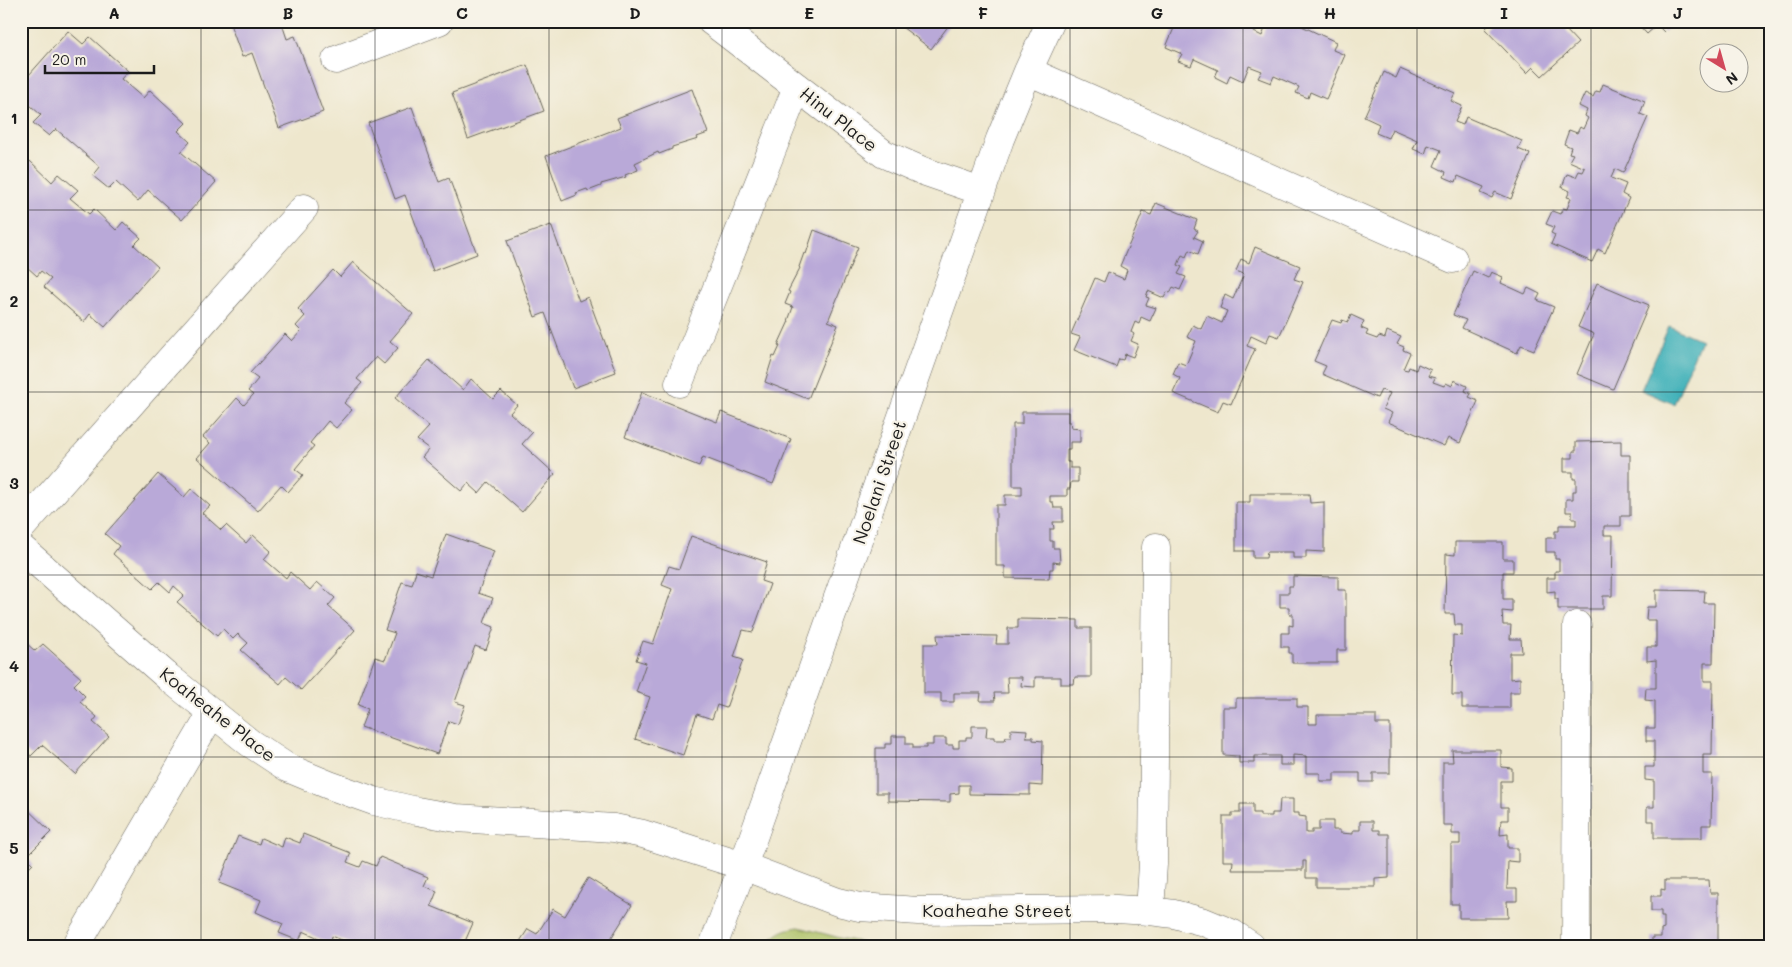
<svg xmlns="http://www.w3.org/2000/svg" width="1792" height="967" font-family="Mali,sans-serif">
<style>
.green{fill:#adc166;stroke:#646e41}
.water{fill:#41b1b9;stroke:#2e666a}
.building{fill:#b9a9d8}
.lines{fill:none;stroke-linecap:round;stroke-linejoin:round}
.minor-casing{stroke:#66635a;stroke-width:29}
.minor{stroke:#fff;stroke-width:28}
.grid{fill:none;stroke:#1c1c1c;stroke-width:1;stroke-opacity:0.55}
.labels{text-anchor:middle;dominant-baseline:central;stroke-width:4.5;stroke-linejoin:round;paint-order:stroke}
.street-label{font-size:18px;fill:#1c1c1c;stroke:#f7f3e8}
.neatline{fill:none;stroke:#1c1c1c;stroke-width:2}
.grid-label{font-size:16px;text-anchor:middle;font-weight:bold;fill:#1c1c1c}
</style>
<rect width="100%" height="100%" fill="#f7f3e8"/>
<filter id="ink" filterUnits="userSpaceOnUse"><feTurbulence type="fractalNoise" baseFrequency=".02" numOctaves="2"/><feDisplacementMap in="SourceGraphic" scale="10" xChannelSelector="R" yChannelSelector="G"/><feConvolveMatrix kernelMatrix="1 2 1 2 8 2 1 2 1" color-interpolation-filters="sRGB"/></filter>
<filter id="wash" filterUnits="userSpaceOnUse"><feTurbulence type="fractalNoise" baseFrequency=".0096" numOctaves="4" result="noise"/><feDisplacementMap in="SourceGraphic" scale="20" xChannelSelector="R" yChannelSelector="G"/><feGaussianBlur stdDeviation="1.12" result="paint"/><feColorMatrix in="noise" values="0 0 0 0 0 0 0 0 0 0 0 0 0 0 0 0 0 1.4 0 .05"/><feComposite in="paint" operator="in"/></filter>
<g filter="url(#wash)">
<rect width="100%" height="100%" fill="#eee7cd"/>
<path class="green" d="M799,927L840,938L879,946H766C775,933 784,929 799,927Z"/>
<path class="water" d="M1669,326L1701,340L1674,404L1641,390Z"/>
<g id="blocks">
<path class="building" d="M229,21H281L287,39L295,36L323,112L279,128L252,53L242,57Z
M894,21H952L931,49Z
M1177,21H1250L1257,24L1254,32L1262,36L1268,21L1278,26L1279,21H1291L1336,42L1333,50L1345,55L1326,99L1310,92L1308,98L1296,93L1299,87L1274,76L1271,83L1258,78L1262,71L1249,66L1243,81L1230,75L1227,83L1215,77L1218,70L1194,59L1191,66L1178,61L1182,54L1166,47Z
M1490,21H1572L1574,23L1566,30L1578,43L1542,76L1533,67L1527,73L1485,29L1491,23Z
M1635,21H1675L1664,32L1657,25L1647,34Z
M68,31L83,44L90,37L128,71L121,79L143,98L150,90L186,123L178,131L190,142L181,152L216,182L182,220L148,190L138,202L116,182L109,189L93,176L100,167L56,129L49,136L33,123L41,115L21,97V84Z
M527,65L544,111L468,139L452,93Z
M1400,69L1455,93L1451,101L1462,106L1455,122L1463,125L1466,117L1522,141L1518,149L1530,154L1511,199L1495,192L1492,198L1481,193L1484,187L1458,176L1456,182L1444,177L1446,172L1434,166L1441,150L1428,145L1425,154L1413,149L1417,140L1392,129L1388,138L1376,133L1379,124L1364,117L1384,72L1396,78Z
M1603,84L1645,101L1640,114L1648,117L1623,173L1615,169L1611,178L1626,184L1622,194L1629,198L1605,253L1598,249L1592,262L1551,244L1555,235L1551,233L1554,227L1546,224L1552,211L1560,214L1563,208L1567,209L1571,198L1567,197L1570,191L1562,187L1567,174L1576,177L1579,171L1583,172L1585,168L1569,161L1573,154L1569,153L1571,147L1564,144L1569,130L1577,133L1580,127L1583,129L1588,118L1585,116L1587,110L1579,106L1585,93L1593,97L1596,91L1600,92Z
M692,89L708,133L697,137L698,139L672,147V149L659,154L658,152L635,163L638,170L625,175L626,177L601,184V186L588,191L587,189L576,193L577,195L562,201L546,156L621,127L617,118Z
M412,107L439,182L449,178L477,254L433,271L405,195L395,199L368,123Z
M30,161L52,182L59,174L78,190L70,198L89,214L94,209L116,230L123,222L141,238L134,245L158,267L105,327L90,314L84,322L44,287L51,279L41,271L37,276L26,266L21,272V164L25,167Z
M1156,203L1197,220L1194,229L1198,231L1194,237L1203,241L1198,254L1189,250L1186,257L1182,255L1178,265L1182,267L1178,274L1186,277L1180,290L1173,287L1170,293L1167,292L1164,298L1148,291L1146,297L1149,298L1146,305L1156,308L1150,321L1141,317L1139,324L1135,322L1131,332L1134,334L1131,341L1138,344L1133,357L1125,354L1123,360L1119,359L1116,367L1074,350L1080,337L1071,334L1095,278L1104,282L1108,272L1124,279L1127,270L1120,266L1143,212L1151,215Z
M551,225L579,301L588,297L616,372L573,388L545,313L535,317L507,241Z
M814,230L858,247L828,321L838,325L808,399L765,382L773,356L775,357L780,346L778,345L789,321H788L793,307L785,304L790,292L788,291L800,268L799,267L804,253L806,254Z
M1255,247L1300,266L1294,279L1303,282L1279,337L1270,334L1266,343L1251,336L1247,346L1255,349L1231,404L1223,401L1218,412L1173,393L1180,378L1173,374L1178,362L1186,365L1196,341L1187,337L1193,325L1201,329L1207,316L1222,323L1227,311L1220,308L1225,295L1233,299L1244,274L1236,271L1241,259L1249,263Z
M353,262L413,314L390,341L398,348L384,364L376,357L357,379L362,383L344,403L352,410L336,428L328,421L310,443L314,446L295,469L303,475L288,492L281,485L258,511L197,458L210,443L203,437L237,398L244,405L253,395L248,391L258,379L250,373L285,334L292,341L301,331L296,326L305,316L298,309L333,270L340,277Z
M1473,271L1488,278L1491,272L1503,277L1501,283L1525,294L1528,288L1540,294L1537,300L1554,307L1534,350L1521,345L1517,353L1462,328L1466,320L1453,315Z
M1597,283L1649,305L1613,389L1577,374L1594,334L1578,327Z
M1351,315L1364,321L1361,328L1368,331L1366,335L1377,339L1379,336L1385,338L1387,331L1401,337L1397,344L1404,347L1403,350L1410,353L1403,369L1408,370L1409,367L1416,370L1418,364L1431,370L1428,376L1435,378L1433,382L1444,386L1446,383L1452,386L1454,380L1467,386L1465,391L1471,394L1469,397L1478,401L1460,443L1448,438L1444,446L1388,422L1392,413L1383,409L1390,393L1381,390L1377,398L1322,374L1326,366L1314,361L1332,320L1341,323L1342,320L1348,322Z
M429,360L463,390L471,379L493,399L501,391L517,405L510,413L532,433L522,444L555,474L522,512L488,482L479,493L468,483L461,491L422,457L429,449L417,440L429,427L395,398Z
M642,392L717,422L721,412L791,439L773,484L703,457L699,466L625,437Z
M1022,412H1068V422H1070L1071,428L1080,429V442H1070V449H1067V462H1070V468H1078V482H1071L1070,489H1067V496H1050V502H1053L1054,508H1063V522H1053L1054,529H1050V541H1053V548H1059L1060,563L1053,562V569H1050L1049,579L1005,578V566H996V505H1005V495H1022V486H1013V424H1022Z
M1621,441V455H1630V516H1621V526H1604V535H1613L1612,596H1603V609H1558V599H1555V591L1547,592V578H1555V571H1559V559H1555V552H1546V538H1555V531H1559V525H1576V519H1572V512H1566V499H1573V491H1576V479H1573V472H1564V458H1573V451H1576V442Z
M158,474L184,497L191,489L210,506L202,513L221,530L226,525L246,543L253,535L271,551L264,559L286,578L290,572L310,590L317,582L335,598L328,606L355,630L301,690L286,677L280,684L241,650L248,643L238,634L233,639L223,629L217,636L177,602L184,595L174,586L170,592L159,582L152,589L113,554L119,546L105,534Z
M1250,494H1309L1310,503L1324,502V552L1306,551V558H1293V552H1267L1266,558H1253V551H1236V502H1250Z
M446,534L494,551L478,593L493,598L484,623L494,627L486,650L475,646L455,702L465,705L458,724L449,721L437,754L361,727L368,709L358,705L375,657L385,660L395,633L385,630L402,582L412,585L416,571L431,576Z
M691,536L767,562L761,581L770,584L753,632L743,630L734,657L743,660L726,708L717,705L712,719L697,714L683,755L635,739L650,697L636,692L646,663L636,660L643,641L653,644L672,589L662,585L669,566L679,569Z
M1455,542H1503V559H1513V572H1503V599H1512V612L1502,611L1503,625H1511L1510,639H1521L1522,653H1510V679L1520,678V692H1510V708H1462V695H1452L1453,635L1462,636V625H1455L1454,614H1445L1446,554L1455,555Z
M1293,576L1338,577V590H1346V650H1337V663H1292V653H1289V647H1281V633H1289V625L1293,626V614H1289V607H1280V593H1289V586H1293Z
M1656,590L1705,591L1704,603H1714L1713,663H1704V681H1713L1712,755H1703V774H1712L1711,825H1702V838H1654V821H1647V807H1654V781L1645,780V767H1654V741H1646V728H1655V701L1645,700L1646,688H1656V660L1647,661V647H1656V620H1646L1647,607H1656Z
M1018,619L1078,620V628H1091V677H1075L1074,684H1061V677H1035V687L1021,686L1022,677H1007L1008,693H994L995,701H980L981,693H954V702H941V693H924V644H938L937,635L997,636L996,644H1008V628H1018Z
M25,642L35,651L43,644L81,678L74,685L85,696L80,702L97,717L93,722L109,736L75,774L42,745L31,756L21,747V646Z
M1236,698H1297V707H1308V724H1317V715H1376V724H1390V773H1373V782H1360V773H1334V781H1320V773H1306V756L1293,755V765H1280V756H1254V763H1239V756L1223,755V707H1236Z
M972,726H987L986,737H994V740H1005L1006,737H1011V729L1027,730L1026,737H1033V740L1043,741L1042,786L1030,785V795L969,794V785H959V793L950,794V802L888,801V793H876V748H885V744H892V736H906V744H913V748H926V745H933V738H946V745H953V748H959V740H966V737H972Z
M1452,750H1501V767L1512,768V781H1501V807H1508V820H1501L1500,835L1508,834V848H1518V862L1508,861L1507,889H1517V901H1507L1508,918H1459V904H1451V844H1460V834H1452V825H1443V762H1453Z
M1280,799H1293V813H1299V816L1306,817V833H1312V830H1319V821H1333V830H1340V833L1353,834V830H1360V821H1373V830H1380V834H1389V878L1375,879V887H1316V878H1306V861H1303V870H1232L1233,861H1223V816H1232V813H1240V804H1253V813H1260V816H1272V813H1279Z
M21,803L51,832L26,857L33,864L21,876Z
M303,834L351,853L347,862L360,867L363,861L376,866L380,857L428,877L424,886L437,891L431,906L473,923L463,946H356L332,936L330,943L303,931L299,941L279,933L283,924L256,912L261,900L219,883L238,836L259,844L261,838L282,847L285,837L300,843Z
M588,878L632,905L608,943L613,946H517L528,929L537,934L553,909L565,916Z
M1665,880H1709L1710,893H1718V946H1652V937H1661V930L1664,929V917H1661V911H1651V896H1661V889L1665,890Z"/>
</g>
</g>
<g filter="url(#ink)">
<use href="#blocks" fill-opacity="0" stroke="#66635a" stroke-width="1"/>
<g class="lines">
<g class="minor-casing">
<path id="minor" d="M711,21L884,154L923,171L981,191
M336,60L439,21
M1028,71L1453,259
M679,383L797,87
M21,528L304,208
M21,548L168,677L250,743L288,768L329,785L374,801L417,811L456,818L614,828L643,834L743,866L838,902L860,907L918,911L1116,909L1150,911L1174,914L1204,922L1233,934L1251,946
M1150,911L1153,864L1156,547
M76,946L212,713
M713,946L743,866L1000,139L1028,71L1051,21
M1576,946L1577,625"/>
</g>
<use href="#minor" class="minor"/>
</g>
</g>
<path class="grid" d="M201,21V946M375,21V946M549,21V946M722,21V946M896,21V946M1070,21V946M1243,21V946M1417,21V946M1591,21V946M21,210H1771M21,392H1771M21,575H1771M21,757H1771"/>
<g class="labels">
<g class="street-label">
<text transform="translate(839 119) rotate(38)">Hinu Place</text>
<text transform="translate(879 482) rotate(-71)">Noelani Street</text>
<text transform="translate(218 714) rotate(38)">Koaheahe Place</text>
<text x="997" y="910">Koaheahe Street</text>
</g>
</g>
<rect width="1792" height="967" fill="none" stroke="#f7f3e8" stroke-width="55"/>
<g transform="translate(1724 68) rotate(143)"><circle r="24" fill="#f7f3e8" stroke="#9f9d96"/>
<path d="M0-4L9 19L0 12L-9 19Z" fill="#d1495b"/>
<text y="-8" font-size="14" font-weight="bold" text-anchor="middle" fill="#1c1c1c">N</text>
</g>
<path d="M45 65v8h109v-8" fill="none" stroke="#1c1c1c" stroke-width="2.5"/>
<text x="52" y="65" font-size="15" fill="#1c1c1c" stroke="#f7f3e8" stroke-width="4" paint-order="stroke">20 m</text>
<rect x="28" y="28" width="1736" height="912" class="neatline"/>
<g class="grid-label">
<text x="114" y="19">A</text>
<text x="288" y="19">B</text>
<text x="462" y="19">C</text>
<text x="635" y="19">D</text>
<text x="809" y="19">E</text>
<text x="983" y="19">F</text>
<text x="1157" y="19">G</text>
<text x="1330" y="19">H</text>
<text x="1504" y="19">I</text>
<text x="1678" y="19">J</text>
<text x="14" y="124">1</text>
<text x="14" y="307">2</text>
<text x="14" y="489">3</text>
<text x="14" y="672">4</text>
<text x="14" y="854">5</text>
</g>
</svg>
